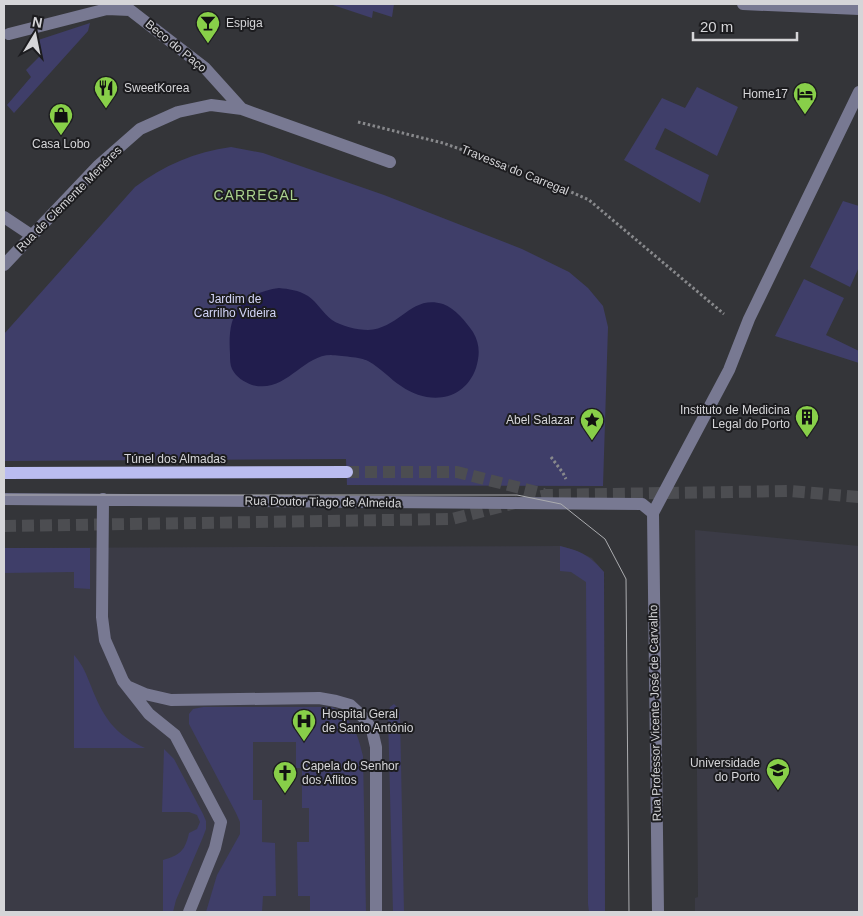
<svg xmlns="http://www.w3.org/2000/svg" width="863" height="916" font-family="Arial,sans-serif">
<style>
.built{fill:#3b3b46}
.green{fill:#3f3e69}
.water{fill:#211d4d}
.lines{fill:none;stroke-linecap:round;stroke-linejoin:round}
.major-tunnel{stroke:#4c4d51;stroke-width:12;stroke-dasharray:12 6;stroke-linecap:butt}
.path{stroke:#88898c;stroke-width:3;stroke-dasharray:2.5 2.5;stroke-linecap:butt}
.minor{stroke:#787992;stroke-width:12}
.major{stroke:#babcf0;stroke-width:12}
.tram{stroke:#abacaf;stroke-width:1}
.labels{text-anchor:middle;dominant-baseline:central;stroke-width:4;stroke-linejoin:round;paint-order:stroke}
.poi-label{font-size:12px;fill:#d5d5d8;stroke:#1c1c1f;text-anchor:start}
.street-label{font-size:12px;fill:#d5d5d8;stroke:#1c1c1f}
.park-label{font-size:12px;fill:#d3d5f7;stroke:#1c1c1f}
.neighbourhood-label{font-size:14px;letter-spacing:1px;fill:#aad28e;stroke:#1c1c1f}
</style>
<rect width="100%" height="100%" fill="#343539"/>
<path class="built" d="M695,530L859,546V912H695V898L698,897Z
M560,546L574,550L592,558L604,572L605,912H4V548Z"/>
<path class="green" d="M330,4H394L392,17L373,11L372,18Z
M90,23L88,31L14,113L7,105L31,77L26,70L42,54L29,43Z
M697,87L738,107L717,156L665,128L655,149L709,175L700,203L624,160L662,98L685,108Z
M231,147L263,153L384,195L522,249L569,272L588,288L603,306L608,327L603,486L347,485L346,459L4,461V334L135,187C164,165 195,152 231,147Z
M843,201L859,206V267L850,287L810,267Z
M804,279L844,298L826,335L859,351V363L775,336Z
M560,546C582,551 590,556 604,572L605,912H589L588,904L586,582L571,572L560,571Z
M4,548H90V589L74,588V572L4,573Z
M74,655C83,665 86,674 91,686C103,717 114,734 145,748H74Z
M394,704L398,708L400,714L404,912H393L388,714L390,707Z
M203,707H332C352,718 358,734 363,756L366,912H310V896H298L297,842H309V808H302V768H296V742H253V800H262V842L275,843L276,896H263L262,912H206L217,875L240,834V822L236,813L189,724V714L193,709Z
M164,749L174,759L203,814L206,821V829L203,837L176,900L173,912H163V860C180,855 185,851 189,833L197,829L200,822L197,815L189,812H162Z"/>
<path class="water" d="M279,288C289,289 298,290 308,296C317,302 323,313 332,320C341,326 357,330 368,330C401,328 411,294 443,304C455,308 466,322 473,332C480,344 480,355 476,368C464,402 428,405 401,386C390,379 381,368 368,361C361,357 340,356 331,355C302,355 286,394 252,385C244,382 236,377 232,369C230,365 230,359 230,354C229,337 229,318 242,304C252,294 265,290 279,288Z"/>
<g class="lines">
<path class="major-tunnel" d="M347,472H457L544,494
M4,526L452,519L546,495L790,491L859,497"/>
<path class="path" d="M358,122L443,143L533,175L589,200L724,314
M551,457L563,473L566,479"/>
<path class="minor" d="M743,4L859,9
M9,34L107,9L130,10L205,68L242,109
M4,217L31,235
M4,265L99,165L140,129L178,112L211,105L242,109L390,162
M4,499L642,504L653,513
M103,499L102,617L105,640L123,681L149,714L175,735L221,822L215,848L189,912
M129,687L145,694L171,700L319,698L336,701L350,705L364,718L372,730L376,747V912
M658,912L653,513L729,370L749,319L859,92"/>
<path class="major" d="M4,473L347,472"/>
<path class="tram" d="M4,495H517L561,504L605,539L626,579L629,912"/>
</g>
<defs>
<g id="bar-pin" transform="scale(1.25)"><path d="M0 17L-7.5 6A9.5 9.5 0 1 1 7.5 6Z" fill="#88cf49" stroke="#1c1c1f"/><path d="M-6-5H6L.8 .8V4.5H3.5V6h-7V4.5H-.8V.8Z" fill="#111"/></g>
<g id="restaurant-pin" transform="scale(1.25)"><path d="M0 17L-7.5 6A9.5 9.5 0 1 1 7.5 6Z" fill="#88cf49" stroke="#1c1c1f"/><path d="M-5-6h1v4h1v-4h1v4h1v-4h1v5L-1.5 .5V6h-2V.5L-5-1ZM5-6V6H3V1.5H1.5Q1.5-4 5-6Z" fill="#111"/></g>
<g id="hotel-pin" transform="scale(1.25)"><path d="M0 17L-7.5 6A9.5 9.5 0 1 1 7.5 6Z" fill="#88cf49" stroke="#1c1c1f"/><path d="M-6-4.5h1.5V1H6V5H4.5V3h-9V5H-6ZM-4 0a1.8 1.8 0 1 1 3.6 0ZM.5 0V-2.5h3Q6-2.5 6 0Z" fill="#111"/></g>
<g id="shop-pin" transform="scale(1.25)"><path d="M0 17L-7.5 6A9.5 9.5 0 1 1 7.5 6Z" fill="#88cf49" stroke="#1c1c1f"/><path d="M-5-2.5h2.3a2.7 3.5 0 0 1 5.4 0H5L5.5 6h-11ZM-1.5-2.5h3a1.5 2.3 0 0 0-3 0Z" fill="#111"/></g>
<g id="building-pin" transform="scale(1.25)"><path d="M0 17L-7.5 6A9.5 9.5 0 1 1 7.5 6Z" fill="#88cf49" stroke="#1c1c1f"/><path d="M-4-6H4V6H1V3H-1V6H-4ZM-2.5-4.3h1.7v1.8h-1.7ZM.8-4.3h1.7v1.8H.8ZM-2.5-1h1.7V.8h-1.7ZM.8-1h1.7V.8H.8Z" fill="#111"/></g>
<g id="sight-pin" transform="scale(1.25)"><path d="M0 17L-7.5 6A9.5 9.5 0 1 1 7.5 6Z" fill="#88cf49" stroke="#1c1c1f"/><path d="M0-6L1.8-2.2L6-1.7L2.9 1.2L3.7 5.4L0 3.3L-3.7 5.4L-2.9 1.2L-6-1.7L-1.8-2.2Z" fill="#111"/></g>
<g id="hospital-pin" transform="scale(1.25)"><path d="M0 17L-7.5 6A9.5 9.5 0 1 1 7.5 6Z" fill="#88cf49" stroke="#1c1c1f"/><path d="M-5-5h3v3.5h4V-5h3V5h-3V1.5h-4V5h-3Z" fill="#111"/></g>
<g id="university-pin" transform="scale(1.25)"><path d="M0 17L-7.5 6A9.5 9.5 0 1 1 7.5 6Z" fill="#88cf49" stroke="#1c1c1f"/><path d="M0-5L7-2L0 1L-7-2ZM-4 1L0 2.5L4 1V4Q0 6-4 4Z" fill="#111"/></g>
<g id="church-pin" transform="scale(1.25)"><path d="M0 17L-7.5 6A9.5 9.5 0 1 1 7.5 6Z" fill="#88cf49" stroke="#1c1c1f"/><path d="M-1.2-6h2.4v3.5h3.3v2.4h-3.3V6h-2.4V-.1h-3.3v-2.4h3.3Z" fill="#111"/></g>
</defs>
<g fill-rule="evenodd">
<use href="#bar-pin" x="208" y="23"/>
<use href="#restaurant-pin" x="106" y="88"/>
<use href="#hotel-pin" x="805" y="94"/>
<use href="#shop-pin" x="61" y="115"/>
<use href="#building-pin" x="807" y="417"/>
<use href="#sight-pin" x="592" y="420"/>
<use href="#hospital-pin" x="304" y="721"/>
<use href="#university-pin" x="778" y="770"/>
<use href="#church-pin" x="285" y="773"/>
</g>
<g class="labels">
<g class="poi-label">
<text x="226" y="23">Espiga</text>
<text x="124" y="88">SweetKorea</text>
<text x="788" y="94" text-anchor="end">Home17</text>
<text x="61" y="144" text-anchor="middle">Casa Lobo</text>
<text x="790" y="410" text-anchor="end">Instituto de Medicina<tspan x="790" dy="14">Legal do Porto</tspan></text>
<text x="574" y="420" text-anchor="end">Abel Salazar</text>
<text x="322" y="714">Hospital Geral<tspan x="322" dy="14">de Santo António</tspan></text>
<text x="760" y="763" text-anchor="end">Universidade<tspan x="760" dy="14">do Porto</tspan></text>
<text x="302" y="766">Capela do Senhor<tspan x="302" dy="14">dos Aflitos</tspan></text>
</g>
<g class="street-label">
<text transform="translate(176 46) rotate(39)">Beco do Paço</text>
<text transform="translate(515 170) rotate(22)">Travessa do Carregal</text>
<text transform="translate(69 199) rotate(-45)">Rua de Clemente Menéres</text>
<text x="175" y="459">Túnel dos Almadas</text>
<text transform="translate(323 502) rotate(1)">Rua Doutor Tiago de Almeida</text>
<text transform="translate(655 713) rotate(-91)">Rua Professor Vicente José de Carvalho</text>
</g>
<g class="park-label">
<text x="235" y="299">Jardim de<tspan x="235" dy="14">Carrilho Videira</tspan></text>
</g>
<g class="neighbourhood-label">
<text x="256" y="195">CARREGAL</text>
</g>
</g>
<rect width="863" height="916" fill="none" stroke="#d5d5d8" stroke-width="10"/>
<g transform="translate(35 35) rotate(10)" stroke="#1c1c1f" stroke-width="4" paint-order="stroke">
<path d="M0-4L9 19L0 12L-9 19Z" fill="#d5d5d8"/>
<text y="-8" font-size="14" font-weight="bold" text-anchor="middle" fill="#d5d5d8">N</text>
</g>
<path d="M693 32v8h104v-8" fill="none" stroke="#d5d5d8" stroke-width="2.5"/>
<text x="700" y="32" font-size="15" fill="#d5d5d8" stroke="#1c1c1f" stroke-width="4" paint-order="stroke">20 m</text>
</svg>
